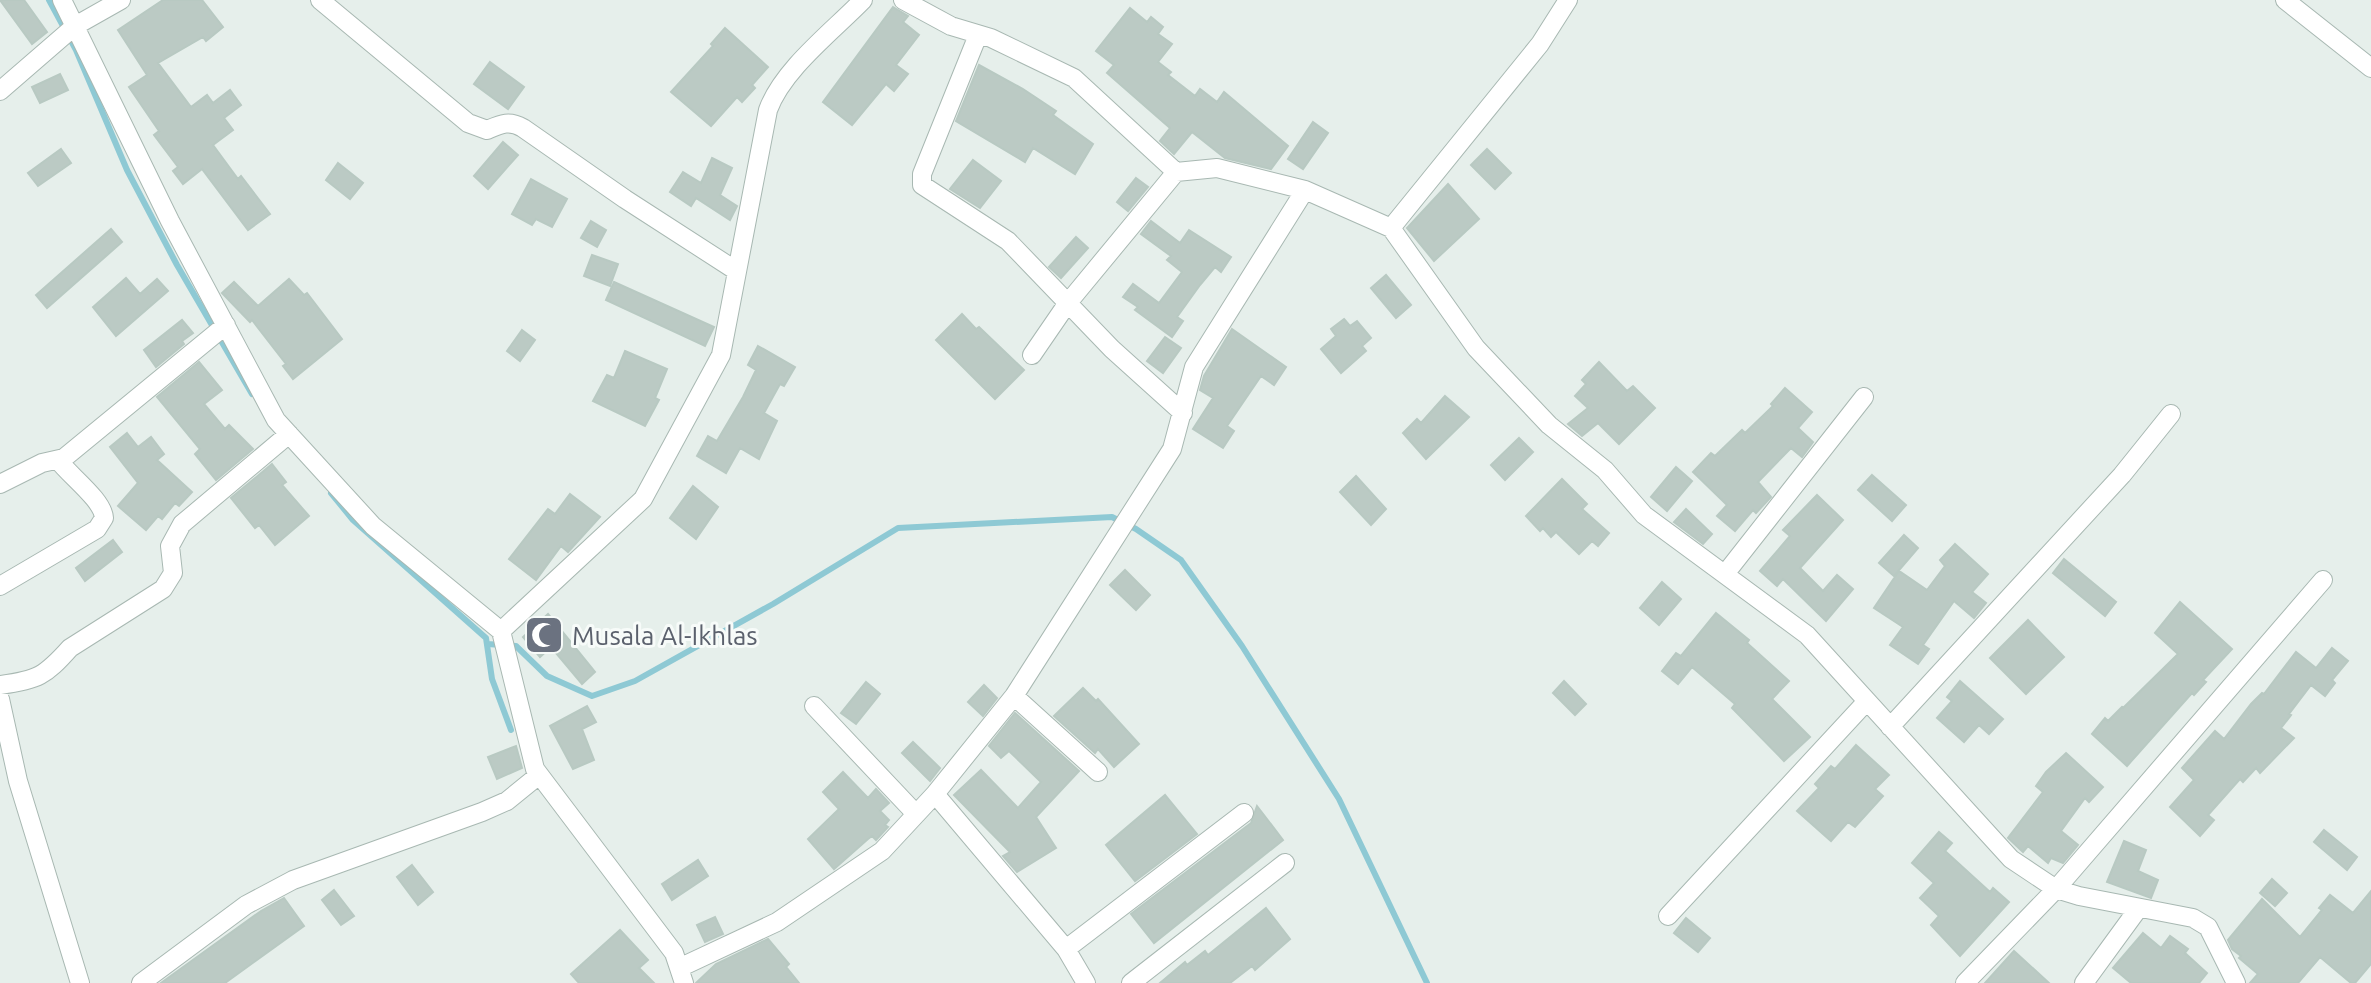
<svg xmlns="http://www.w3.org/2000/svg" width="2371" height="983" font-family="Ubuntu,sans-serif">
<style>
.lines{fill:none;stroke-linecap:round;stroke-linejoin:round}
.stream{stroke:#8ec9d4;stroke-width:6}
.building{fill:#bbcac4;stroke:#b8c9c2;stroke-width:2}
.street-casing{stroke:#a8b8b2;stroke-width:20}
.street{stroke:#fff;stroke-width:18}
.labels{text-anchor:middle;dominant-baseline:central;stroke-width:6;stroke-linejoin:round;paint-order:stroke}
.worship-label{font-size:26px;fill:#5b616d;stroke:#f7fbf9;text-anchor:start}
</style>
<rect width="100%" height="100%" fill="#e6efeb"/>
<g class="lines">
<path class="stream" d="M49,0L76,50L127,170L177,265L252,394
M331,493L353,520L486,638L492,679L511,730
M487,644L516,646L547,676L592,696L635,681L773,604L898,528L1112,517L1136,529L1181,560L1242,646L1339,799L1427,983"/>
</g>
<path class="building" d="M0,0H24L47,32L32,44Z
M163,0H202L223,27L206,41L203,37L158,63L191,107L207,95L213,103L230,90L241,105L224,118L233,130L213,145L238,179L241,176L270,214L248,230L202,169L183,184L173,171L178,167L154,135L159,131L129,87L147,75L118,30Z
M893,7L908,16L903,22L919,35L896,65L908,74L894,91L886,84L852,125L823,102Z
M1130,8L1147,22L1151,17L1163,27L1158,34L1172,44L1158,62L1171,72L1168,75L1195,96L1200,89L1217,102L1224,92L1288,146L1271,169L1225,158L1192,132L1174,154L1160,141L1170,128L1107,73L1114,65L1096,51Z
M725,28L768,67L752,85L755,88L742,102L737,97L711,126L671,92L713,46L711,44Z
M490,62L524,87L508,109L474,84Z
M979,65L1023,89L1056,111L1053,115L1093,144L1075,174L1033,148L1025,162L956,121Z
M60,74L68,90L40,103L32,87Z
M1313,122L1328,133L1303,169L1288,159Z
M503,142L518,155L488,189L474,176Z
M61,149L71,163L38,186L28,173Z
M1487,149L1511,173L1495,189L1471,165Z
M712,158L732,168L720,195L737,206L730,220L696,198L691,206L670,192L683,172L701,183Z
M973,160L1001,181L980,208L950,189Z
M338,163L363,183L350,199L326,180Z
M1136,178L1148,187L1128,211L1117,202Z
M531,179L567,199L552,227L536,219L532,225L512,214Z
M1448,184L1479,219L1434,261L1407,228Z
M591,221L606,230L597,247L581,238Z
M1151,221L1180,243L1189,230L1231,257L1221,272L1215,267L1200,285L1177,317L1183,321L1172,337L1135,310L1138,307L1123,297L1133,284L1159,303L1182,272L1167,260L1171,256L1141,234Z
M111,229L122,242L47,308L36,295Z
M1076,237L1088,248L1061,278L1049,267Z
M592,255L618,264L610,286L584,276Z
M1386,275L1411,305L1396,318L1371,288Z
M126,278L140,294L157,279L168,291L116,336L93,307Z
M289,279L304,295L307,293L342,339L293,379L283,366L286,364L252,320L250,322L222,293L234,282L258,306Z
M614,282L714,327L705,346L606,300Z
M962,314L976,329L979,327L1024,370L995,399L936,340Z
M1344,319L1350,326L1357,321L1371,338L1362,346L1366,351L1341,373L1321,349L1336,336L1331,329Z
M182,320L193,333L182,341L184,344L156,367L144,350Z
M1232,329L1286,367L1274,385L1261,376L1227,426L1234,431L1223,448L1193,429L1213,398L1200,390L1204,376Z
M522,330L535,340L520,361L507,351Z
M1165,337L1181,348L1163,373L1147,361Z
M758,346L795,367L784,386L780,384L764,413L777,421L759,459L740,448L726,473L697,456L708,436L717,441L743,397L756,370L748,365Z
M625,351L667,369L655,398L659,400L645,426L593,401L607,375L614,378Z
M199,362L222,390L204,404L225,429L229,425L253,449L216,480L195,454L200,449L157,397Z
M1599,362L1627,391L1633,386L1655,408L1619,444L1598,423L1582,436L1568,424L1588,408L1575,396L1586,384L1582,380Z
M1785,388L1812,412L1798,428L1813,442L1802,457L1791,448L1758,482L1771,497L1756,513L1753,510L1735,531L1717,516L1727,505L1693,472L1711,453L1715,456L1742,430L1745,433L1773,406L1771,404Z
M1445,396L1469,417L1426,459L1403,433L1417,419L1421,423Z
M127,433L138,447L151,437L164,454L157,460L192,492L179,506L175,503L162,519L158,516L146,530L118,506L138,483L110,447Z
M1519,438L1533,452L1505,480L1491,465Z
M272,464L286,482L282,485L309,516L275,545L259,525L255,528L231,498Z
M1676,467L1692,481L1667,511L1651,497Z
M1872,475L1906,505L1892,521L1858,490Z
M1356,476L1386,509L1371,525L1340,492Z
M1562,479L1587,504L1582,509L1609,533L1598,546L1592,541L1579,554L1556,532L1551,537L1543,528L1540,531L1526,516Z
M693,486L718,507L696,539L670,518Z
M570,494L600,517L568,552L561,546L536,580L509,559L548,509L555,514Z
M1817,495L1843,520L1800,568L1823,591L1837,575L1853,589L1826,621L1783,579L1777,586L1760,571L1790,536L1783,530Z
M1686,509L1712,534L1703,544L1674,522Z
M1904,535L1918,548L1894,576L1879,563Z
M113,540L122,552L85,581L76,568Z
M1955,544L1988,574L1972,592L1986,603L1974,618L1954,601L1923,645L1929,649L1918,664L1890,645L1903,627L1874,608L1899,571L1927,590L1945,566L1940,560Z
M2064,559L2116,602L2105,616L2053,573Z
M1125,570L1150,595L1136,610L1110,585Z
M1662,582L1681,599L1659,625L1640,608Z
M2180,602L2232,649L2203,680L2206,682L2194,695L2192,693L2127,766L2092,734L2105,718L2108,721L2122,707L2123,708L2178,654L2155,633Z
M1716,613L1749,640L1747,643L1789,681L1772,699L1810,737L1784,761L1732,708L1735,704L1692,667L1678,684L1662,671L1676,653L1681,656Z
M548,614L595,672L582,684L551,647L540,657L523,637Z
M2028,620L2064,657L2026,694L1990,658Z
M2332,648L2348,661L2332,680L2335,683L2325,696L2311,685L2289,714L2291,715L2281,728L2294,738L2260,773L2256,768L2243,782L2240,779L2208,815L2214,820L2200,836L2170,807L2194,780L2182,768L2215,731L2224,739L2251,704L2262,693L2264,694L2296,652L2316,668Z
M1564,681L1586,704L1575,715L1553,693Z
M1960,681L2003,719L1989,734L1979,725L1964,742L1937,718L1952,701L1947,697Z
M866,682L880,694L856,724L841,713Z
M984,685L997,698L983,716L968,702Z
M1083,688L1096,701L1098,699L1139,744L1114,767L1098,749L1095,753L1054,716Z
M587,706L596,722L582,729L594,760L573,769L550,726Z
M1015,713L1079,771L1036,817L1056,848L1017,872L1003,856L1010,852L954,795L981,770L1018,808L1041,782L1009,751L1001,758L989,746Z
M913,742L940,768L930,781L902,753Z
M1856,745L1889,775L1875,789L1883,796L1855,827L1848,822L1831,841L1797,811L1819,788L1815,784L1831,766L1835,769Z
M516,746L522,768L497,779L488,757Z
M2066,753L2103,787L2089,802L2085,798L2061,831L2078,845L2063,863L2051,858L2048,863L2028,846L2023,852L2008,838L2043,792L2036,786L2046,772Z
M843,772L868,798L876,789L889,803L880,811L889,820L885,825L888,827L876,840L872,836L868,839L834,869L808,839L839,809L823,792Z
M1165,795L1197,834L1135,881L1106,845Z
M1257,806L1283,840L1154,943L1131,914L1251,823Z
M2324,830L2357,857L2347,870L2314,842Z
M1939,832L1952,843L1945,851L1990,892L1993,888L2009,902L1960,956L1931,925L1939,916L1920,898L1934,883L1912,863Z
M2124,841L2146,850L2138,871L2158,880L2151,898L2107,882Z
M698,860L708,876L672,900L662,884Z
M412,865L433,892L418,905L397,877Z
M2272,879L2287,893L2275,906L2260,893Z
M334,890L354,916L341,925L322,900Z
M2371,891V964L2355,983H2351L2320,957L2298,983H2250L2258,974L2239,958L2241,956L2232,949L2228,940L2262,899L2300,937L2322,910L2319,908L2330,895L2353,913Z
M284,898L304,926L225,983H161L261,911Z
M1266,908L1290,939L1255,970L1252,966L1230,983H1160L1185,962L1187,965L1205,951L1208,955Z
M715,917L723,934L705,942L697,925Z
M1686,918L1710,938L1698,952L1674,933Z
M620,930L648,960L639,968L654,983H579L571,974Z
M2143,933L2161,948L2170,936L2188,949L2185,953L2207,973L2199,983H2131L2113,968Z
M768,939L789,964L786,967L799,983H696L716,964Z
M2014,951L2049,983H1985Z"/>
<g class="lines">
<g class="street-casing">
<path id="street" d="M62,0L170,221L276,420L373,526L501,631L535,769L674,953L684,983
M320,0L468,123L487,130C501,124 509,120 523,128L625,199L735,270
M903,0L951,26L991,38L1074,78L1176,172L1217,168L1305,190L1391,228L1476,348L1549,425L1605,470L1644,515L1807,635L2011,859L2056,889L2079,896L2193,918L2208,927L2236,983
M2285,0L2371,68
M978,35L922,174V185L1008,241L1112,349L1183,413
M0,91L75,26L121,0
M1391,228L1540,44L1568,0
M1032,355L1067,304L1176,172
M0,484L42,463L64,458L226,325
M1725,574L1864,397
M0,586L97,529L104,518C103,500 70,476 58,460
M501,631L643,499L721,355L768,110C783,69 833,31 863,0
M0,685C38,680 45,676 70,648L163,589L173,573L170,546L182,524L289,434
M1014,696L1098,772
M0,699L18,781L80,983
M814,706L916,814
M1890,727L2122,475L2171,414
M935,794L1066,949L1086,983
M1668,916L1867,701
M1066,949L1244,813
M679,968L777,922L882,851L935,794L1014,696L1172,449L1194,367L1305,190
M141,983L246,905L293,880L482,812L507,801L539,775
M1131,983L1285,863
M1965,983L2056,889L2323,580
M2084,983L2138,909"/>
</g>
<use href="#street" class="street"/>
</g>
<defs>
<g id="mosque-square" transform="scale(2)"><rect x="-9" y="-9" width="18" height="18" rx="4" fill="#6b7280" stroke="#f7fbf9"/><path d="M3.5-4.9A6 6 0 1 0 3.5 4.9A5 5 0 1 1 3.5-4.9Z" fill="#fff"/></g>
</defs>
<g fill-rule="evenodd">
<use href="#mosque-square" x="544" y="635"/>
</g>
<g class="labels">
<g class="worship-label">
<text x="572" y="635">Musala Al-Ikhlas</text>
</g>
</g>
</svg>
